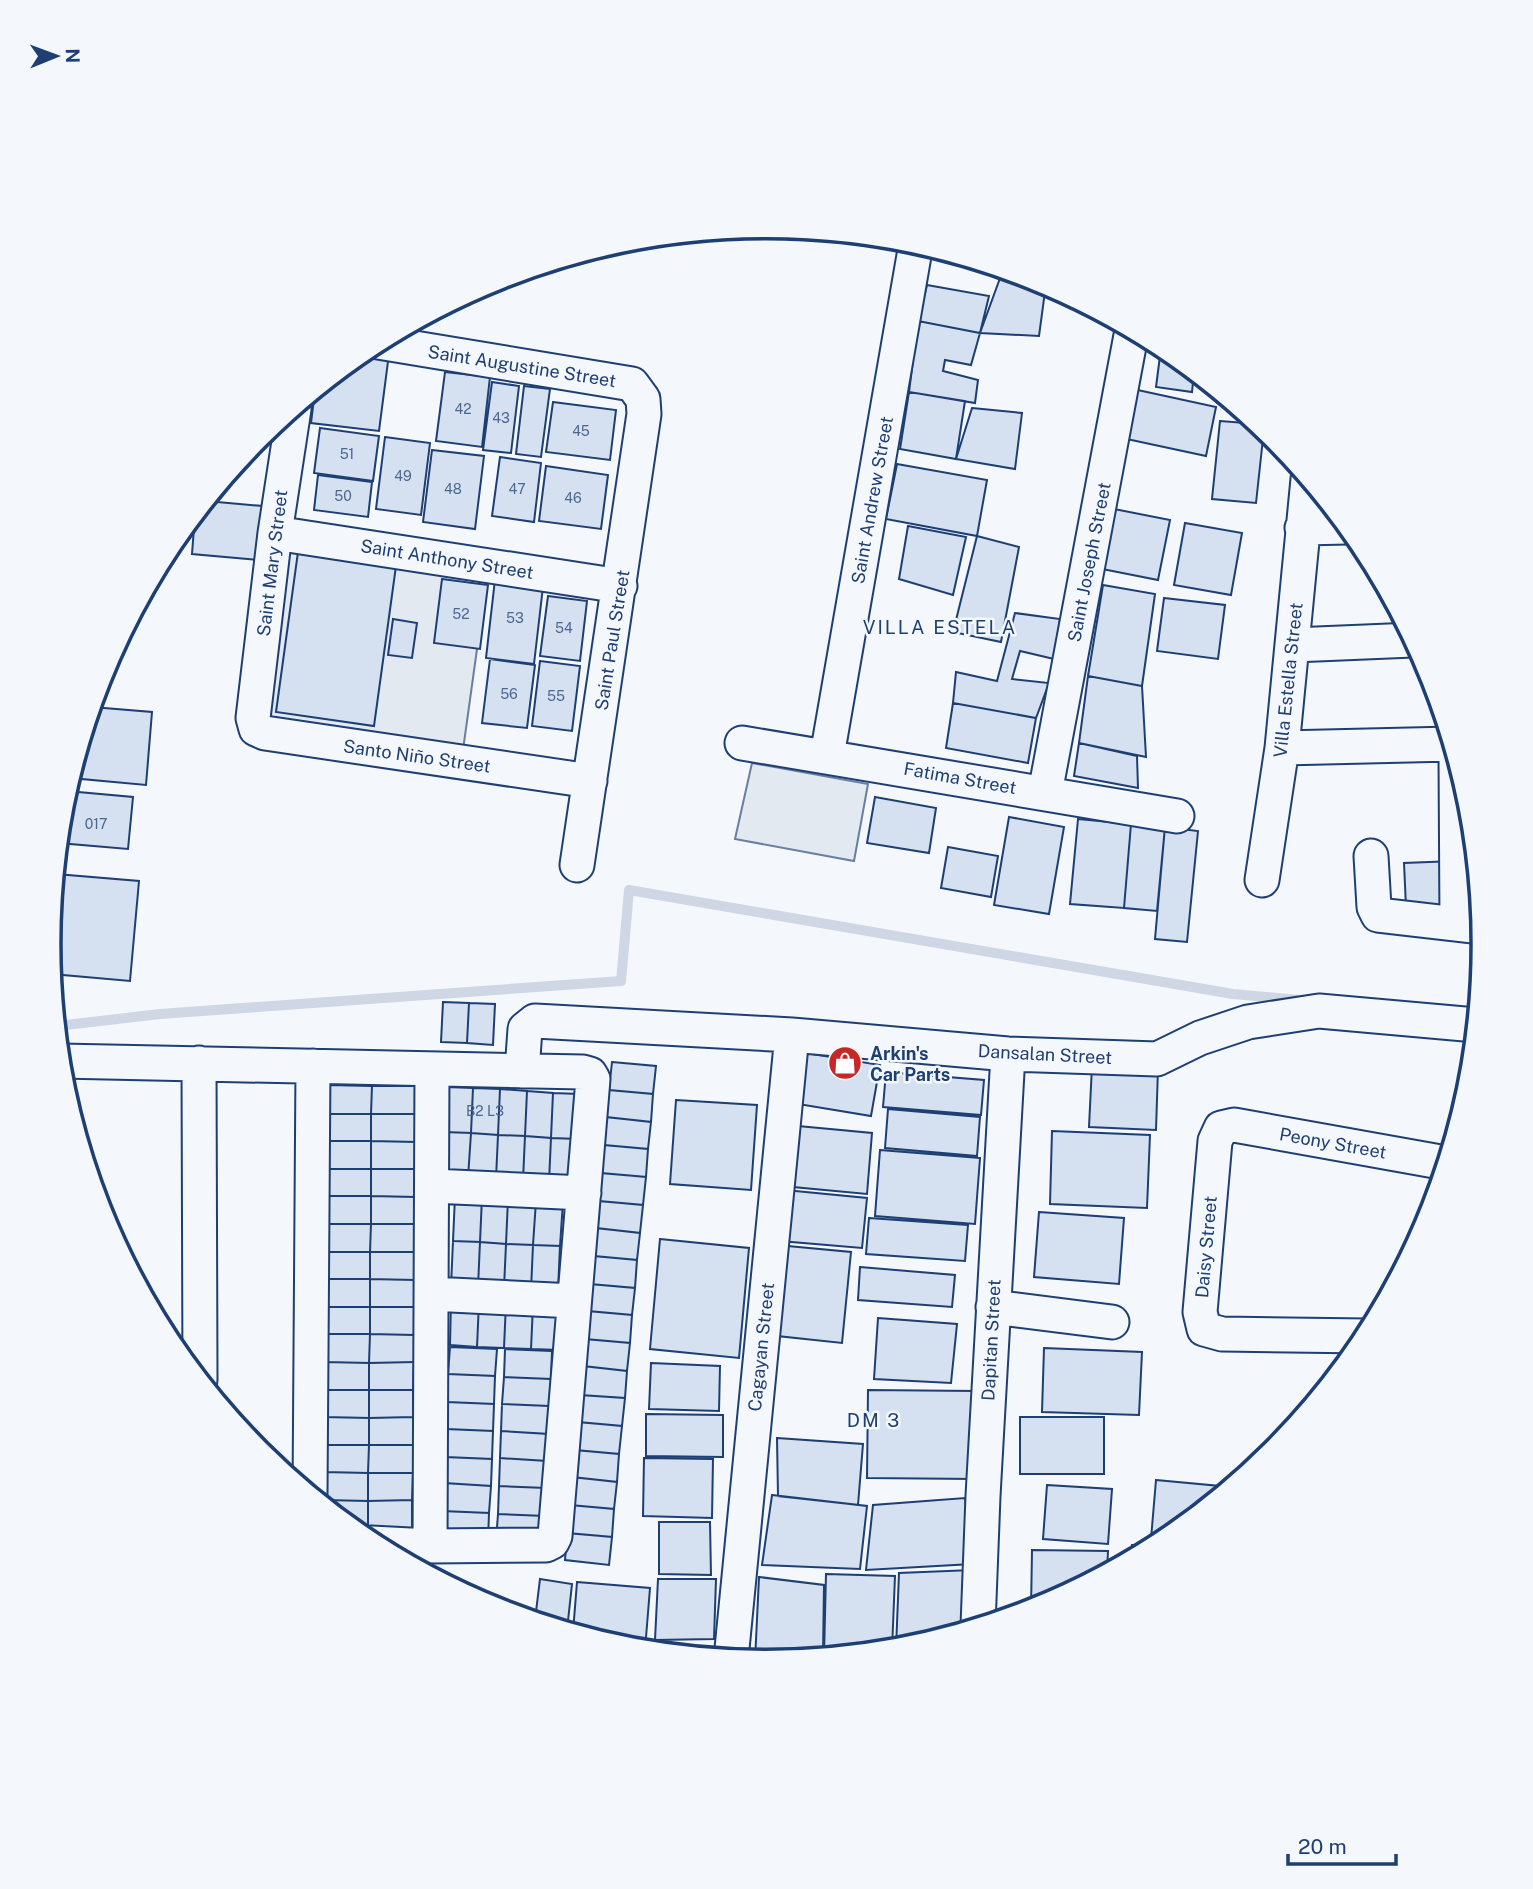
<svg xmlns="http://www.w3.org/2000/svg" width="1533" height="1889" font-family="'Public Sans',sans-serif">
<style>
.green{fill:#e3e9f0;stroke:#687fa3;stroke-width:2}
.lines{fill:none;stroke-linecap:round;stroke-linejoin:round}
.stream{stroke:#cfd7e4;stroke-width:10}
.building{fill:#d5e0f0;stroke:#1d3f73;stroke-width:2}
.street-casing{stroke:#1d3f73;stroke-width:37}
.street{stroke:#f4f7fb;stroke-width:33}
.labels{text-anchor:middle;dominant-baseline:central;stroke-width:5;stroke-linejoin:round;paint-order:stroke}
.number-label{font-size:14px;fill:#4b6792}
.street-label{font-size:18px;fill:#1d3f73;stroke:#f4f7fb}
.poi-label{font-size:18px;font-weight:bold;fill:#1d3f73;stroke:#f4f7fb;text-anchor:start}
.neighbourhood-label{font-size:19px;letter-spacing:2px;fill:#1d3f73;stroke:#f4f7fb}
.rim{fill:none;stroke:#1d3f73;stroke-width:3.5}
</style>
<rect width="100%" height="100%" fill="#f4f7fb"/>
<path class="green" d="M289,549L487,577L463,750L267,720Z
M752,763L868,784L854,861L735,839Z"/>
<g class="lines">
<path class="stream" d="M57,1026L160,1014L621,981L629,890L1233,994L1300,1000"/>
</g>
<path class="building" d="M1003,270L1046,284L1039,336L980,333Z
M927,285L989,296L980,333L918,321Z
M918,321L980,333L971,365L945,360L943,371L978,380L975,403L909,392Z
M390,346L379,431L311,423L315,391L368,348Z
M1161,348L1166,349L1194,372L1192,392L1156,387Z
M445,372L490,377L482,447L436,441Z
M492,382L519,386L511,453L483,450Z
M524,386L550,389L541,457L516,454Z
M1133,389L1216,407L1206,456L1122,438Z
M909,392L965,401L956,459L900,449Z
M553,402L616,410L610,460L546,452Z
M972,408L1022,413L1015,469L956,459Z
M1220,421L1258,424L1264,429L1256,503L1212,499Z
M320,428L379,436L373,481L314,473Z
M385,437L430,443L421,515L376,509Z
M432,450L484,456L475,529L423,522Z
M500,457L541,463L534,522L492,516Z
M897,464L987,480L977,536L886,519Z
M546,466L608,475L601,529L539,521Z
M318,475L372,482L368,517L314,510Z
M206,501L263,506L258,560L192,554L195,515Z
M1104,507L1170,520L1158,580L1092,567Z
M1185,523L1242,533L1231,595L1174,585Z
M908,526L966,537L953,595L899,579Z
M977,536L1019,547L1001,642L953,632Z
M298,552L396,566L374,726L276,712Z
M496,571L544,578L534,664L486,658Z
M442,579L488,585L480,649L434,643Z
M1103,585L1155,594L1142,686L1088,676Z
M548,596L587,601L580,661L540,656Z
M1164,598L1225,605L1218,659L1157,651Z
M1015,613L1060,619L1054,659L1020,651L1012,679L1049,683L1036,718L953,703L956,672L997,681Z
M393,619L417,623L412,658L388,655Z
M490,659L535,665L527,728L482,723Z
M540,661L580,666L572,731L532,726Z
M1088,676L1142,686L1146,757L1079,743Z
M953,703L1036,718L1028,763L946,748Z
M92,707L152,712L146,785L71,778Z
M1079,743L1137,756L1138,788L1074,776Z
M67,791L133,797L128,849L59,843L63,804Z
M875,797L936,808L929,853L867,843Z
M1009,817L1064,827L1049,914L994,905Z
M1078,819L1131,824L1124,908L1070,904Z
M1131,824L1165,827L1157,911L1124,908Z
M1165,827L1198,831L1187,942L1155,939Z
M948,847L998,856L991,897L941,888Z
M1455,861L1456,906L1406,907L1404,863Z
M56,874L139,881L130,981L52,974L49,944Z
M443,1002L469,1003L467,1043L441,1042Z
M469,1003L495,1004L493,1045L467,1043Z
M800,1052L880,1065L871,1116L792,1103Z
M612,1062L656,1066L653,1094L609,1090Z
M1092,1066L1158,1069L1156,1130L1089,1127Z
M886,1072L984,1080L981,1115L883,1107Z
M328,1085L372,1086L371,1114H327Z
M372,1086H416V1114H371Z
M446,1087L473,1088L471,1133L444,1132Z
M473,1088L500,1089L498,1135L471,1133Z
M500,1089L527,1091L525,1136L498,1135Z
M609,1090L653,1094L651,1122L606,1117Z
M527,1091L553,1093L551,1138L525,1136Z
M553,1093L580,1094L578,1139L551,1138Z
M676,1100L757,1105L751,1190L670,1184Z
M888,1109L980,1117L977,1156L885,1148Z
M327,1114H371V1141H327Z
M371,1114H416V1142L371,1141Z
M606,1117L651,1122L648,1149L604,1145Z
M798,1126L872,1133L867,1194L793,1187Z
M1052,1131L1150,1135L1147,1208L1050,1204Z
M444,1132L471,1133L468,1178L442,1176Z
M471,1133L498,1135L496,1179L468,1178Z
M498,1135L525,1136L523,1180L496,1179Z
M525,1136L551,1138L549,1182L523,1180Z
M551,1138L578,1139L576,1183L549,1182Z
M327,1141H371V1169H327Z
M371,1141L416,1142L415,1169H371Z
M604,1145L648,1149L646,1177L601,1173Z
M880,1150L980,1158L975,1224L875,1216Z
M327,1169H371V1196H326Z
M371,1169H415V1197L371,1196Z
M601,1173L646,1177L643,1205L599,1201Z
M785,1190L867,1198L862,1248L780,1241Z
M326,1196H371V1224H326Z
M371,1196L415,1197V1224H371Z
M455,1196L482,1197L480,1242L453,1241Z
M482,1197L508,1199L506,1244L480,1242Z
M508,1199L536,1201L533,1245L506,1244Z
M536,1201L563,1202L560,1246L533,1245Z
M599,1201L643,1205L640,1233L596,1228Z
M1039,1212L1124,1218L1119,1284L1034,1277Z
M869,1218L968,1225L965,1261L866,1254Z
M326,1224H371L370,1252H326Z
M371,1224H415V1252H370Z
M596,1228L640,1233L637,1260L594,1256Z
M660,1239L749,1248L739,1358L650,1349Z
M453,1241L480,1242L478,1287L451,1286Z
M480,1242L506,1244L504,1288L478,1287Z
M506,1244L533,1245L531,1290L504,1288Z
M533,1245L560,1246L558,1291L531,1290Z
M777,1245L851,1252L842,1343L768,1335Z
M326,1252H370V1279H326Z
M370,1252H415L414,1280L370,1279Z
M594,1256L637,1260L635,1288L590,1284Z
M860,1267L955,1275L952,1307L858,1300Z
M326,1279H370V1307H325Z
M370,1279L414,1280V1307H370Z
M590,1284L635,1288L632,1315L588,1311Z
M451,1301L479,1302L477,1347L450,1345Z
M479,1302L506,1303L504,1348L477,1347Z
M506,1303L533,1305L531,1349L504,1348Z
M533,1305L560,1306L559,1350L531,1349Z
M325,1307H370V1334H325Z
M370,1307H414V1335L370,1334Z
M588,1311L632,1315L630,1343L585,1339Z
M878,1318L957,1324L951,1383L874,1379Z
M325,1334H370L369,1363L325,1362Z
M370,1334L414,1335V1362L369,1363Z
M585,1339L630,1343L627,1371L583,1366Z
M450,1347L497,1349L495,1376L448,1374Z
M1044,1348L1142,1352L1139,1415L1042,1412Z
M505,1349L552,1351L551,1379L504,1377Z
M325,1362L369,1363V1390H325Z
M414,1362L413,1390H369V1363Z
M651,1363L720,1366L719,1411L649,1409Z
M583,1366L627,1371L625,1398L580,1395Z
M448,1374L495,1376L494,1404L447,1402Z
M504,1377L551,1379L549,1406L502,1404Z
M325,1390H369V1418L324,1417Z
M369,1390H413V1417L369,1418Z
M868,1390L976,1391L975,1479L867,1478Z
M580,1395L625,1398L622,1426L578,1422Z
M447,1402L494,1404L493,1431L446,1429Z
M502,1404L549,1406V1434L501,1431Z
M646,1414L723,1415V1457L646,1456Z
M324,1417L369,1418V1445H324Z
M413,1417V1445H369V1418Z
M1020,1417H1104V1474H1020Z
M578,1422L622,1426L619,1454L575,1450Z
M446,1429L493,1431L492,1459L445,1457Z
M501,1431L549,1434L547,1461L500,1458Z
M777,1438L863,1444L858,1505L778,1496Z
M324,1445H369L368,1473L324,1472Z
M369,1445H413V1473H368Z
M575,1450L619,1454L617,1482L572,1477Z
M445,1457L492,1459L491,1486L444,1483Z
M500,1458L547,1461L546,1488L499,1486Z
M644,1458L713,1459L712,1518L643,1516Z
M324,1472L368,1473V1501L324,1500Z
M368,1473H413L412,1500L368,1501Z
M572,1477L617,1482L614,1509L570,1505Z
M1156,1480L1220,1486L1219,1497L1166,1540L1151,1539Z
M444,1483L491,1486L489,1513L442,1511Z
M1047,1485L1112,1489L1108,1544L1043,1539Z
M499,1486L546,1488L545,1516L498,1514Z
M772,1495L867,1506L860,1569L762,1565Z
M965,1498L972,1564L866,1570L873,1505Z
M324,1500L368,1501V1528H352L324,1505Z
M412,1500V1528H368V1501Z
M570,1505L614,1509L612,1537L567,1533Z
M442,1511L489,1513L488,1541L441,1538Z
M498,1514L545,1516L543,1543L496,1541Z
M659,1522H710L711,1575L659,1574Z
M567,1533L612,1537L609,1565L565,1560Z
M1132,1545L1154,1547L1131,1559Z
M1032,1550L1108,1551L1107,1572L1041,1608L1031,1610Z
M972,1570L971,1629L906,1648L896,1649L899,1573Z
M826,1574L895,1576L892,1650L824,1656Z
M759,1577L824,1585L823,1656L766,1662L755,1661Z
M540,1579L572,1584L567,1630L535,1620Z
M658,1579H716L714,1639L655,1640Z
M577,1582L650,1588L645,1650L626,1648L573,1632Z"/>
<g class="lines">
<g class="street-casing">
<path id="street" d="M378,342L632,384L643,399L644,414L577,865
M294,409L275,533L253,718L256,729L265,733L590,781
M1302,528L1348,527
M275,533L620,586
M1293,645L1413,640
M742,743L1177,816
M1282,748L1452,744
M827,756L916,244
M1456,757L1457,924
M1045,793L1132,330
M1371,856L1374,907L1378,915L1482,927
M1262,880L1282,748L1308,479
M60,1061L583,1072L590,1074L593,1079L555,1536L552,1542L546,1545L430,1546L371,1543
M199,1063L200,1380
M522,1071L525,1029L535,1021L792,1035L1008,1054L1157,1059L1200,1038L1248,1022L1319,1011L1476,1025
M432,1186L584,1193
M431,1294L574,1301
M993,1307L1112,1322
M1367,1336L1222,1334L1204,1329L1200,1312L1215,1141L1221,1128L1234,1125L1446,1163
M310,1494L313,1066
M430,1546L432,1070
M978,1626L983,1496L1008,1054
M731,1659L792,1035"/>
</g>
<use href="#street" class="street"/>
</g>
<defs>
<g id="shop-disc" transform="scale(1.75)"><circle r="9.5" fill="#c62828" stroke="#f4f7fb"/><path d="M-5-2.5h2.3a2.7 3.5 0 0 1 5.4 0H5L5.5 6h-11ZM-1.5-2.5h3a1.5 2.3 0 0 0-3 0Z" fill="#fff"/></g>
</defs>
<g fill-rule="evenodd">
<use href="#shop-disc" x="845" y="1063"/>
</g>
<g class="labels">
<g class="number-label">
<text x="463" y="409">42</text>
<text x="501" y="418">43</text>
<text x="581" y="431">45</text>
<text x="347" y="454">51</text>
<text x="403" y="476">49</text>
<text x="453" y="489">48</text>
<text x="517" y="489">47</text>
<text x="343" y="496">50</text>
<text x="573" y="498">46</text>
<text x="461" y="614">52</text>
<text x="515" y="618">53</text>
<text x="564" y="628">54</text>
<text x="509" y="694">56</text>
<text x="556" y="696">55</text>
<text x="96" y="824">017</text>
<text x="485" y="1111">B2 L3</text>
</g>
<g class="street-label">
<text transform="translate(522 366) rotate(9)">Saint Augustine Street</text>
<text transform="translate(872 500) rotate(-80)">Saint Andrew Street</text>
<text transform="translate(447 559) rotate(9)">Saint Anthony Street</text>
<text transform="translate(1089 562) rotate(-79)">Saint Joseph Street</text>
<text transform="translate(272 563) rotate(-83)">Saint Mary Street</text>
<text transform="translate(612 640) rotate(-81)">Saint Paul Street</text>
<text transform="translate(1288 680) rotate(-84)">Villa Estella Street</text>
<text transform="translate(417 756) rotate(8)">Santo Niño Street</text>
<text transform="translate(960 778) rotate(10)">Fatima Street</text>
<text transform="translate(1045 1054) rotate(3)">Dansalan Street</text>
<text transform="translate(1333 1143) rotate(10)">Peony Street</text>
<text transform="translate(1206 1247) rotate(-85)">Daisy Street</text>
<text transform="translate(991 1340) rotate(-87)">Dapitan Street</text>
<text transform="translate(761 1347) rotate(-84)">Cagayan Street</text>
</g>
<g class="poi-label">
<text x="870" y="1053">Arkin's<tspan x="870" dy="21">Car Parts</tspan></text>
</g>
<g class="neighbourhood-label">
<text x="940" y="627">VILLA ESTELA</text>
<text x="874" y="1420">DM 3</text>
</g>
</g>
<path d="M0 0H1533V1889H0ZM61 944a705 705 0 1 1 1410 0a705 705 0 1 1-1410 0Z" fill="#f4f7fb" fill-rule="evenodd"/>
<path class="rim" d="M61 944a705 705 0 1 1 1410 0a705 705 0 1 1-1410 0Z"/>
<g transform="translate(56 56) rotate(89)" stroke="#f4f7fb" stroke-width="5" paint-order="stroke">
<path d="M0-5L12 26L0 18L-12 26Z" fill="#1d3f73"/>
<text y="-10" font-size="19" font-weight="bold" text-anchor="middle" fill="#1d3f73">N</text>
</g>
<path d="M1288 1854v10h108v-10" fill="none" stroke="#1d3f73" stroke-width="3.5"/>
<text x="1298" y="1854" font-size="21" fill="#1d3f73" stroke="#f4f7fb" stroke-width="5" paint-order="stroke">20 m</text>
</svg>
